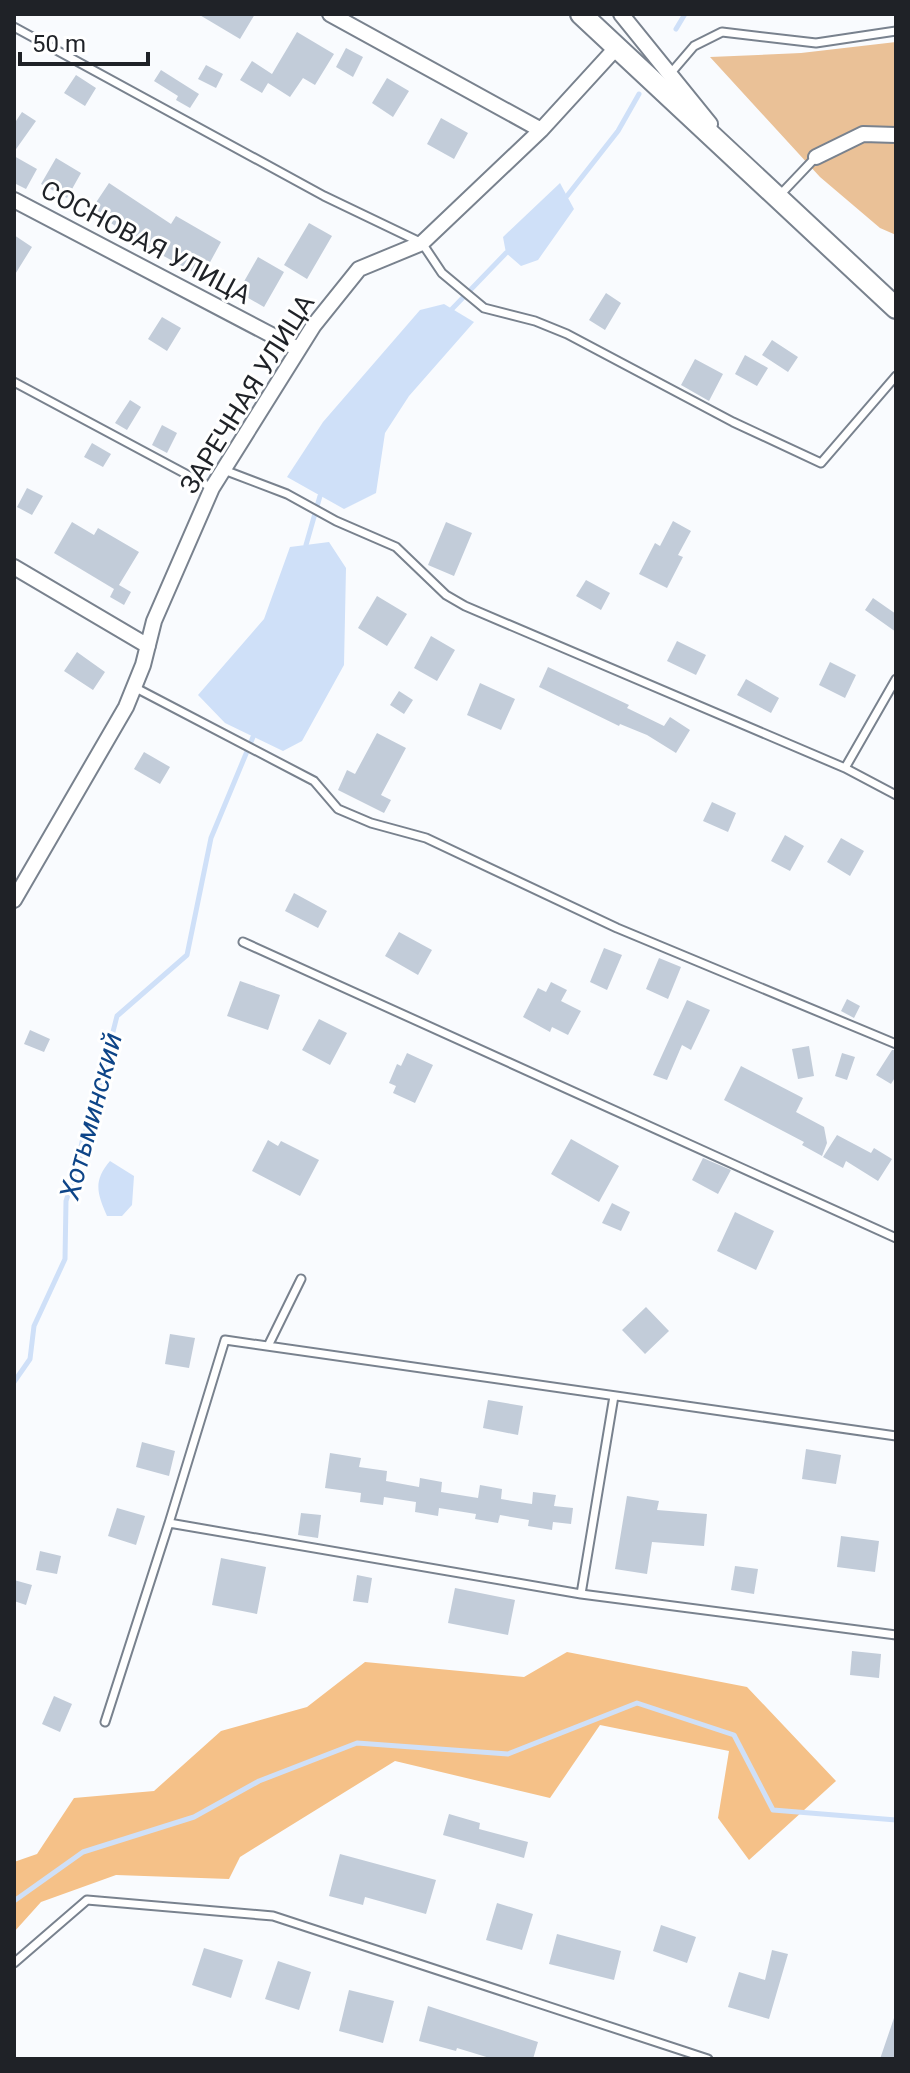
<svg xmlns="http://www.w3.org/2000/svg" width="910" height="2073" font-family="Roboto,sans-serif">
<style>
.green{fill:#eac197}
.forest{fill:#f5c188}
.water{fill:#cfe0f8}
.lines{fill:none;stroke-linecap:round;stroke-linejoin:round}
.stream{stroke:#cfe0f8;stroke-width:5}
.building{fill:#c2ccd9}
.lane-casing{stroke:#79828e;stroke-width:11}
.street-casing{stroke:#79828e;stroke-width:18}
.secondary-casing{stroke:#79828e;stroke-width:24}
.lane{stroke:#fff;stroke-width:7}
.street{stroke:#fff;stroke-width:14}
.secondary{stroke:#fff;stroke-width:20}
.labels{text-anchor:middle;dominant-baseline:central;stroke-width:6;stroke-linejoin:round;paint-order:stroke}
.street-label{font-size:26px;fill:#1f2227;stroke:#fff}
.water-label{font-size:28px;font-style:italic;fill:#0e4588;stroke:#fff}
</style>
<rect width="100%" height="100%" fill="#f9fbfe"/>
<path class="green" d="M896,42V235L880,228L820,177L710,57L801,53Z"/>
<path class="forest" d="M567,1652L747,1687L836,1781L749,1860L718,1818L729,1751L600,1725L550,1798L395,1761L240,1857L229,1879L116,1875L41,1902L14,1932V1862L37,1854L74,1798L154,1791L221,1731L307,1707L365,1662L524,1677Z"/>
<path class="water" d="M560,183L574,209L538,260L521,266L506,253L503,237Z
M444,304L474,322L409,396L385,433L376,493L344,509L287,477L323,422L420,310Z
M329,542L346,568L344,665L302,741L283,751L225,723L198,695L264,619L290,547Z
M88,1120L98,1125L86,1156L77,1154L81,1135Z
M110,1161L134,1176L132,1205L122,1216H107C97,1193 93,1181 110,1161Z"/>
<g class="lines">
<path class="stream" d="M676,29L685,14
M567,196L618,131L639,94
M452,309L506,253
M306,545L320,496
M89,1126L117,1016L187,955L211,838L253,737
M14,1382L30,1359L34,1326L65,1259L66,1201L82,1151
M14,1901L83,1852L194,1817L259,1781L357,1743L508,1754L637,1703L734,1735L773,1810L896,1820"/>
</g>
<path class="building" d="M198,14H255L240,39Z
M297,32L334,54L315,85L303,78L290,97L268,83L262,93L240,80L252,61L272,74Z
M346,48L363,57L353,77L336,67Z
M206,65L223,74L216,88L198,79Z
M161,70L199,94L190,108L176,100L178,96L154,81Z
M76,75L96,88L85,106L64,93Z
M387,78L409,91L393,117L372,103Z
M22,112L36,121L14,152V124Z
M441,118L468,133L454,159L427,144Z
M14,156L37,169L26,189L14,183Z
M56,158L81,173L67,198L41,184Z
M109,183L171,224L176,216L221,242L202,277L149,248L91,210Z
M309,223L332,236L307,279L284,265Z
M14,235L32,247L14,276Z
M258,257L284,272L264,307L238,292Z
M606,293L621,303L605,330L589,320Z
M162,317L181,328L167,351L148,339Z
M772,340L798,357L788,372L762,355Z
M745,355L768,368L757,386L735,374Z
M695,359L723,374L709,401L681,385Z
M130,400L141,407L127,430L115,423Z
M162,425L177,433L167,453L152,445Z
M92,443L111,454L103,467L84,457Z
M27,488L43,496L32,515L17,507Z
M673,521L691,531L678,555L683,557L667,588L639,574L655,543L660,546Z
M72,522L94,535L98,528L139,552L119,585L131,592L124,605L110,597L114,589L54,553Z
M446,522L472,533L454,576L428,565Z
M586,580L610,593L601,610L576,596Z
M377,596L407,614L387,646L358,628Z
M873,598L896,614V632L865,610Z
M431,636L455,650L437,681L414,668Z
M677,641L706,655L696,675L667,661Z
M77,652L105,672L93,690L64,671Z
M830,662L856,675L845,698L819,685Z
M548,667L629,705L627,708L664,726L670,717L690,730L676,753L647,735L620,724L619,726L539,687Z
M746,679L779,698L771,713L737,695Z
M480,683L515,699L501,730L467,715Z
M399,691L413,700L404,714L390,705Z
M377,733L406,748L381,795L391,800L384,813L338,790L347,770L355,774Z
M144,752L170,767L160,784L134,769Z
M712,802L736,813L728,832L703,821Z
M785,835L804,846L790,871L771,861Z
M841,838L864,851L850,876L827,862Z
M294,893L327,911L318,928L285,911Z
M399,932L432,950L418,975L385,956Z
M604,948L622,955L607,990L590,982Z
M659,958L681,967L668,999L646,989Z
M240,981L280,995L268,1030L227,1016Z
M551,982L567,990L561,1001L581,1011L568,1035L552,1027L550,1032L523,1017L538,988L546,992Z
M847,999L860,1006L854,1018L841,1011Z
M687,1000L710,1010L691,1050L682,1045L667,1080L653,1075Z
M319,1019L347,1033L330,1065L302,1050Z
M30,1030L50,1039L44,1052L24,1044Z
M809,1046L814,1076L798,1079L792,1049Z
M892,1050H896V1076L891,1084L876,1075Z
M407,1053L433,1065L415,1103L393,1093L396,1086L389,1083L397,1064L401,1066Z
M842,1053L855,1057L847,1080L835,1076Z
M741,1066L803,1098L796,1112L824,1127L827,1143L822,1156L802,1145L804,1142L724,1100Z
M837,1135L871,1153L874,1148L892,1159L878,1181L846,1161L843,1168L823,1157Z
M571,1139L619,1166L599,1202L551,1174Z
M268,1140L278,1146L281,1141L319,1160L300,1196L252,1171Z
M703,1158L731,1170L718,1194L692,1180Z
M612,1203L630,1212L621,1231L602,1223Z
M735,1212L774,1231L756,1270L717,1251Z
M646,1307L669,1331L645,1354L622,1330Z
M170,1334L195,1338L189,1368L165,1364Z
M488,1400L523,1406L518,1435L483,1428Z
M142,1442L175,1451L169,1476L136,1467Z
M806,1449L841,1455L836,1484L802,1479Z
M330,1453L361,1458L359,1467L387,1471L386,1481L419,1487L420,1478L442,1482L441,1492L478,1498L480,1485L502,1489L501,1499L532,1504L533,1492L556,1495L554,1506L573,1508L571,1524L553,1522L552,1530L528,1526L529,1520L500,1515L498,1523L475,1519L476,1514L439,1508L438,1516L415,1512L416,1502L384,1497L383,1505L360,1502L361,1493L325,1488Z
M627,1496L659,1501L657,1510L707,1514L704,1546L652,1542L647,1574L615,1569Z
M117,1508L145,1516L136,1545L108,1536Z
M301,1513L321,1515L318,1538L298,1535Z
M841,1536L879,1541L875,1572L837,1567Z
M40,1551L61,1556L57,1574L36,1570Z
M221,1558L266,1567L257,1614L212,1605Z
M735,1566L758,1569L754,1594L731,1590Z
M357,1575L372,1578L368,1603L353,1601Z
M14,1580L32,1585L26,1605L14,1601Z
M455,1588L515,1600L508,1635L448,1623Z
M852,1651L881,1654L879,1678L850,1675Z
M54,1696L72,1704L60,1732L42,1724Z
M449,1814L480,1823L479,1829L528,1842L524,1858L443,1835Z
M340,1854L436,1880L426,1914L365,1897L363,1905L329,1896Z
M497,1903L533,1914L522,1950L486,1940Z
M661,1925L696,1937L687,1963L653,1951Z
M557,1934L621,1951L614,1980L549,1964Z
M204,1948L243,1960L231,1998L192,1985Z
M772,1950L788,1954L769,2019L728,2007L739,1972L765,1980Z
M278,1961L311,1972L299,2010L265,1999Z
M349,1990L394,2001L383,2043L339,2031Z
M428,2006L538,2042L533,2059H493L457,2048L456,2051L419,2041Z
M894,2018H896V2059H880Z"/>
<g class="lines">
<g class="lane-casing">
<path id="lane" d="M14,27L324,196L422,243L442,273L484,308L535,321L567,334L733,422L821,463L896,376
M670,74L694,46L722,32L816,43L896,31
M778,197L816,157
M14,382L212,488
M224,470L287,494L336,521L396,547L446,595L465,606L845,768L896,795
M134,687L314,781L338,809L371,823L426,838L617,928L896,1044
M845,768L896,679
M243,942L896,1238
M268,1346L301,1279
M169,1523L225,1340L896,1436
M581,1594L614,1396
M105,1722L169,1523L581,1594L896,1635
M14,1963L87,1900L273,1916L708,2059"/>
</g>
<g class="street-casing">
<path id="street" d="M330,14L541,130
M621,14L710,124
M816,157L863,134L896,135
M14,200L298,349
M14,567L148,646
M14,900L126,707L143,665L154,621L212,488L314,325L359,269L422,243L541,130L616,48"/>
</g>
<g class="secondary-casing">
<path id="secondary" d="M581,14L896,308"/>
</g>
<use href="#lane" class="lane"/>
<use href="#street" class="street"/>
<use href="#secondary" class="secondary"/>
</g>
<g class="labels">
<g class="street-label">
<text transform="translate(146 242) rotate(28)">СОСНОВАЯ УЛИЦА</text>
<text transform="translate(247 394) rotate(-58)">ЗАРЕЧНАЯ УЛИЦА</text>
</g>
<g class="water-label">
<text transform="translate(91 1116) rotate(-75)">Хотьминский</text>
</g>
</g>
<rect width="910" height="2073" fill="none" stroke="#1f2227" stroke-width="32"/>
<path d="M20 52v12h128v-12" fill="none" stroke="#1f2227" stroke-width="4"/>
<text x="32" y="52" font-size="24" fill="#1f2227" stroke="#ffffff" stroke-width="6" paint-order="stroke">50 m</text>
</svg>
